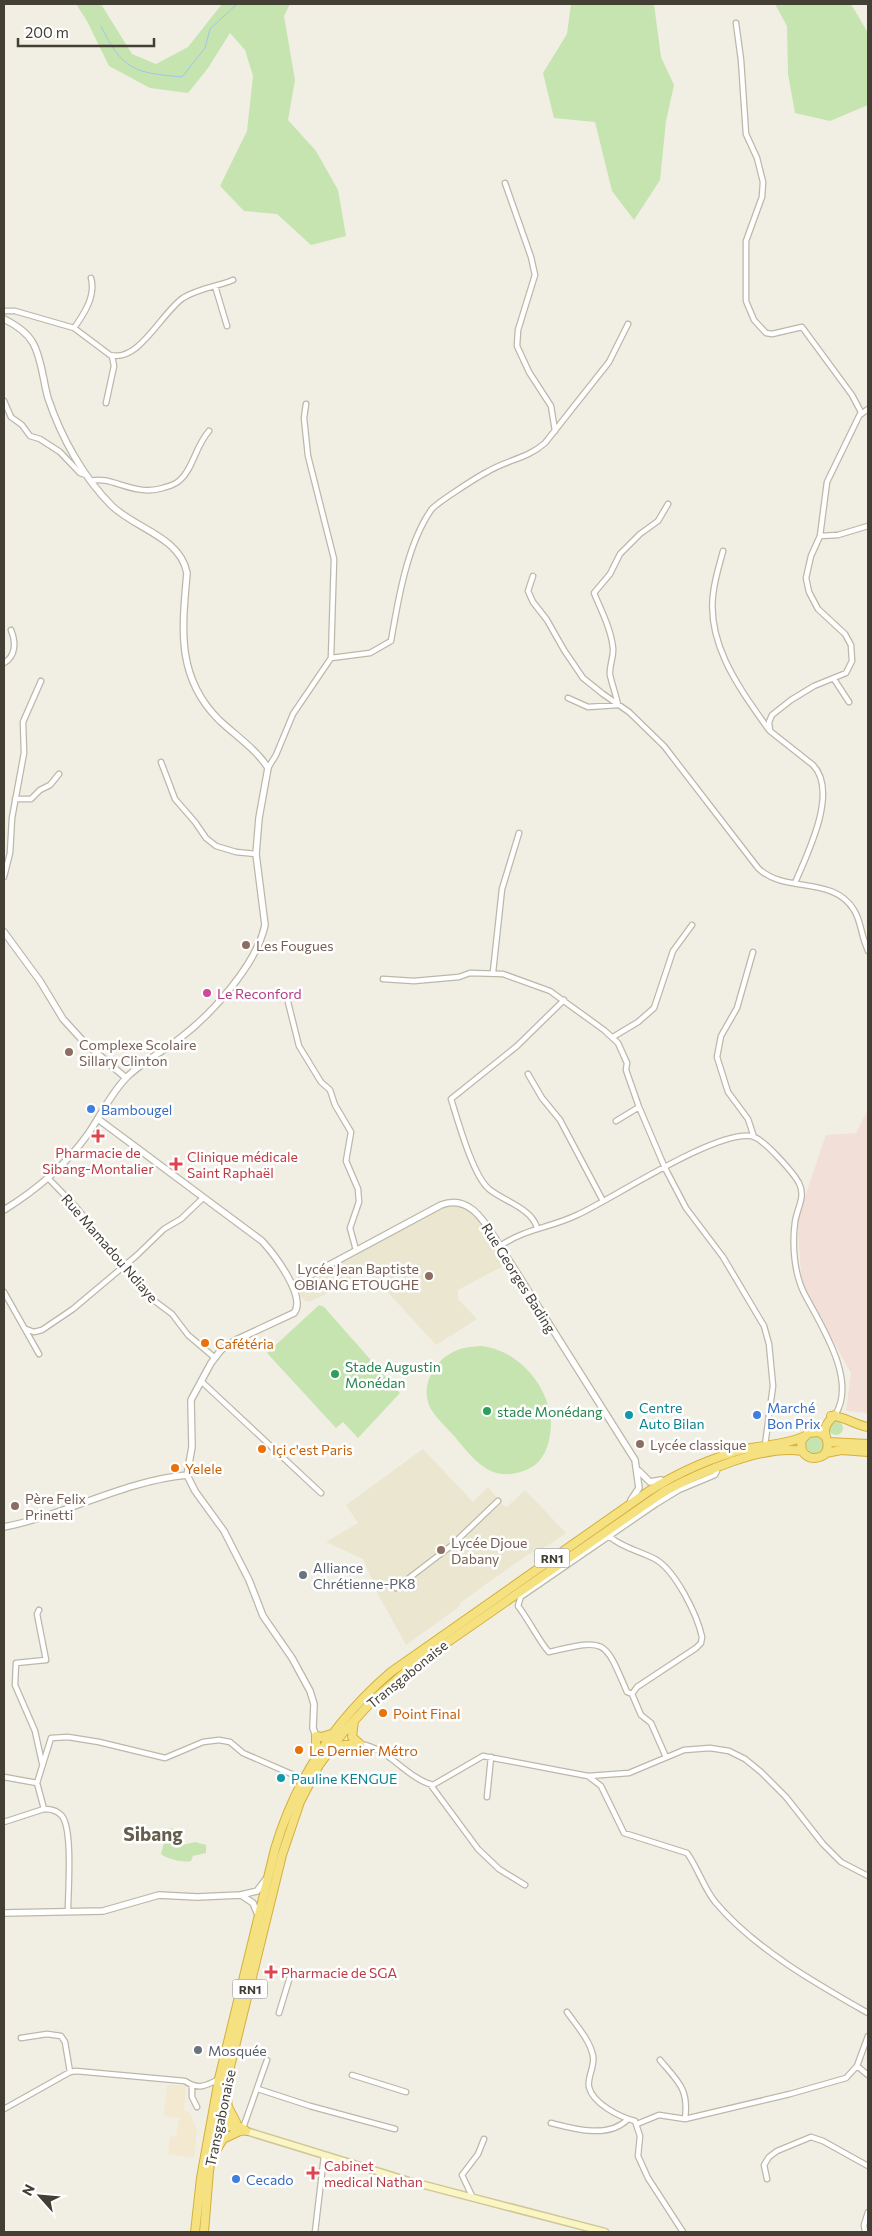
<svg xmlns="http://www.w3.org/2000/svg" width="872" height="2236" font-family="Commissioner,sans-serif">
<style>
.commercial{fill:#f3e8d0}
.education{fill:#eae6cf}
.medical{fill:#f1dfd8}
.green{fill:#c5e4af}
.lines{fill:none;stroke-linecap:round;stroke-linejoin:round}
.stream{stroke:#a3c5eb;stroke-width:1}
.minor-casing{stroke:#bcb8a8;stroke-width:7}
.tertiary-casing{stroke:#bcb8a8;stroke-width:8}
.secondary-casing{stroke:#cfc797;stroke-width:9}
.trunk-casing{stroke:#d4af3c;stroke-width:10}
.minor{stroke:#fff;stroke-width:4.5}
.tertiary{stroke:#fff;stroke-width:5.5}
.secondary{stroke:#fbf5c4;stroke-width:6}
.trunk{stroke:#f6e180;stroke-width:8}
.education-dot{fill:#8d6e63;stroke:#fff;stroke-width:2}
.hotel-dot{fill:#d1479c;stroke:#fff;stroke-width:2}
.shop-dot{fill:#3f7fe0;stroke:#fff;stroke-width:2}
.health-dot{fill:#e0444e;stroke:#fff;stroke-width:2}
.food-dot{fill:#e8710a;stroke:#fff;stroke-width:2}
.leisure-dot{fill:#2e9e5b;stroke:#fff;stroke-width:2}
.culture-dot{fill:#0f9aa8;stroke:#fff;stroke-width:2}
.worship-dot{fill:#6b7280;stroke:#fff;stroke-width:2}
.labels{text-anchor:middle;dominant-baseline:central;stroke-width:5;stroke-linejoin:round;paint-order:stroke}
.shield{fill:#fff;stroke:#7b7972;stroke-width:1}
.shield-label{font-size:12px;font-weight:bold;fill:#433f35}
.education-label{font-size:14px;fill:#785e54;stroke:#fff;text-anchor:start}
.hotel-label{font-size:14px;fill:#b23c85;stroke:#fff;text-anchor:start}
.shop-label{font-size:14px;fill:#366cbe;stroke:#fff;text-anchor:start}
.health-label{font-size:14px;fill:#be3a42;stroke:#fff;text-anchor:start}
.street-label{font-size:14px;fill:#433f35;stroke:#fff}
.food-label{font-size:14px;fill:#c56008;stroke:#fff;text-anchor:start}
.leisure-label{font-size:14px;fill:#27864d;stroke:#fff;text-anchor:start}
.culture-label{font-size:14px;fill:#0d838f;stroke:#fff;text-anchor:start}
.worship-label{font-size:14px;fill:#5b616d;stroke:#fff;text-anchor:start}
.district-label{font-size:19px;font-weight:bold;fill:#655e4c;stroke:#fff}
</style>
<rect width="100%" height="100%" fill="#f1efe4"/>
<path class="commercial" d="M167,2085H186L184,2111L189,2112L197,2130L194,2158L168,2154L170,2136L176,2137L179,2118L164,2116Z"/>
<path class="education" d="M451,1206H459L471,1213L480,1223L503,1256L501,1262L503,1266L458,1290V1299L477,1319L436,1345L370,1273L309,1302L304,1300L298,1292L299,1286L438,1210Z
M423,1449L473,1502L488,1487L504,1506L507,1507L525,1490L566,1533L547,1546L529,1554L493,1579L460,1603V1606L406,1645L379,1596L363,1559L326,1542L358,1523L346,1505Z"/>
<path class="medical" d="M868,1109V1413L846,1411L851,1373L802,1284L797,1220L826,1135L856,1133Z"/>
<path class="green" d="M76,4H101L132,54L156,64L188,47L222,4H290L284,16L295,80L288,120L316,151L338,190L346,236L311,245L277,214L244,211L220,186L247,131L253,76L245,50L230,33L208,68L188,93L150,88L109,66L87,21Z
M571,4H654L661,57L674,85L666,121L660,180L634,220L612,191L595,122L554,118L543,73L567,34Z
M775,4H851L868,33V105L830,121L795,113L788,74L787,26Z
M319,1305L324,1307L400,1393L358,1438L343,1422L336,1428L267,1353Z
M481,1346C522,1350 557,1395 550,1435C548,1448 543,1460 532,1467C520,1474 504,1477 491,1471C477,1465 465,1449 455,1437C449,1430 432,1414 429,1405C421,1384 435,1360 455,1351C463,1347 472,1347 481,1346Z
M829 1428a7 7 0 1 1 14 0a7 7 0 1 1-14 0Z
M806 1445a9 9 0 1 1 18 0a9 9 0 1 1-18 0Z
M458,1628L459,1630C434,1648 406,1666 382,1687C334,1729 302,1782 282,1843L231,2052L229,2059H228L280,1842C299,1781 333,1727 381,1684C405,1664 432,1646 458,1628Z
M168,1828L174,1829L173,1842L182,1845L195,1842L206,1845V1853L193,1856L191,1861C184,1863 167,1859 161,1854Z"/>
<g class="lines">
<path class="stream" d="M101,26C122,70 135,73 182,77L205,48L210,29L237,4"/>
<g class="minor-casing">
<path id="minor" d="M736,23L741,60L746,134L757,158L763,182L762,197L746,241V301L754,320L766,333L772,334L802,327L852,395L861,412L827,482L820,536L811,556L806,578L809,592L818,609L845,634L851,645L852,661L846,673L814,686L791,700L772,715L769,722L770,731L813,765C839,792 807,854 795,883
M505,183L531,257L535,275L518,330L517,346L529,372L551,406L555,431
M215,286L227,326
M4,311H15L74,328L110,355C139,363 161,313 183,298C199,288 216,287 233,280
M74,328C84,314 96,296 91,278
M4,401L11,417L22,425L30,436L40,439L60,452L80,473L86,475
M106,403L114,366L112,356
M860,415L868,409
M91,481C111,475 134,497 163,488C169,486 175,485 180,480C193,469 195,447 209,431
M820,536L838,535L868,526
M723,551C720,563 716,575 714,588C704,642 740,689 769,730
M533,576L528,591L533,602L547,620L564,650L583,678L603,694L629,712L664,746L758,868C784,894 833,875 854,910C860,919 861,932 865,943L868,942
M331,658L370,653L391,641C398,600 407,545 431,510C435,504 477,477 487,472C506,460 527,459 545,443L609,362L628,324
M4,663C16,656 16,642 11,630
M834,679L849,702
M568,698L588,707L618,705C616,695 612,684 610,675C609,665 614,657 613,648C611,629 601,610 594,593L610,574L620,554L640,534L658,521L668,504
M161,762L175,799L195,822L206,838L216,846L236,852L256,854
M268,768L276,755L293,714L331,658L334,559L308,456L304,418L306,404
M15,799H31L40,790L50,785L59,774
M4,877L10,853L12,818L24,753L23,722L41,681
M865,943L868,951
M753,952L737,1008L721,1036L717,1057L728,1092L748,1119L754,1137
M493,972L502,889L519,833
M383,979L414,981L459,977L470,973L503,974L550,991L604,1030L618,1043L627,1063L626,1070L639,1107L665,1168L686,1208L723,1257L764,1326L769,1344L773,1386L765,1445
M288,1002L299,1046L321,1082L330,1090L335,1105L351,1132L346,1161L358,1189L359,1202L350,1228L356,1250
M613,1037L638,1022L654,1008L673,951L692,925
M528,1074L542,1098L560,1120L603,1201
M616,1121L639,1107
M49,1179L76,1207L148,1296L172,1314L188,1335L215,1358
M537,1228C532,1208 503,1201 489,1189C473,1176 458,1121 451,1099L517,1046L564,1000
M500,1246C527,1228 550,1228 577,1215C614,1198 714,1131 751,1136C762,1137 793,1172 799,1183C806,1197 797,1208 795,1222C792,1244 794,1273 804,1293C820,1324 858,1380 835,1415
M4,1292L39,1354
M26,1329L34,1332L42,1330L73,1309L136,1256L164,1229L181,1219L203,1198
M201,1381L321,1493
M396,1588L451,1546L498,1501
M523,1589L518,1606C527,1617 542,1646 549,1652C606,1639 604,1638 627,1692L632,1694L637,1687L696,1648L701,1643L702,1637C697,1614 675,1570 655,1559C640,1551 623,1548 610,1537
M522,1596L656,1504L679,1490L715,1475L717,1471V1467
M39,1610L37,1614L46,1660L16,1663L15,1685L35,1731L42,1763
M632,1694L641,1715L651,1723L666,1757
M360,1744C389,1748 406,1778 433,1785L483,1756L588,1776L629,1773L684,1750L710,1748L729,1751L745,1759L761,1772L786,1797L823,1844L841,1862L868,1876
M588,1776L601,1786L624,1833L687,1853C698,1868 704,1889 716,1903C755,1949 817,1984 868,2013
M4,1777L37,1783L44,1809
M37,1783L51,1738L68,1737L99,1742L165,1758L203,1742L219,1740L230,1742L243,1753L303,1779
M430,1784L478,1849L499,1869L525,1885
M487,1797L491,1757
M4,1822L44,1809C50,1809 58,1811 62,1816C73,1830 68,1891 68,1911
M567,2012C576,2025 590,2040 593,2056C595,2067 587,2077 589,2087C593,2104 620,2117 635,2121L640,2136L638,2156L648,2178L683,2232
M279,2013L292,1970
M21,2038L47,2034L61,2036L65,2042L70,2072
M660,2060C678,2082 689,2088 685,2119
M857,2066L868,2075
M352,2075L406,2092
M192,2086V2097L197,2107
M258,2089L310,2106L395,2129
M4,2109L70,2072L76,2071L185,2081C198,2090 206,2086 219,2079
M551,2123C574,2129 609,2139 628,2119
M637,2124L659,2115L685,2119L790,2094L846,2078L857,2066L868,2036
M243,2128L267,2060
M767,2179L764,2165L769,2157L777,2151L811,2137L823,2141L868,2166
M472,2196L462,2175L478,2154L484,2139
M315,2232L324,2156
M865,2232L864,2225L868,2212"/>
</g>
<g class="tertiary-casing">
<path id="tertiary" d="M4,319C14,324 27,332 33,343C42,359 43,381 48,398C61,437 83,477 112,506C136,529 180,537 187,573C182,629 176,677 219,720C235,735 257,750 268,768L259,818L256,854L265,925C257,964 211,1015 179,1039C162,1052 142,1062 127,1077C111,1093 101,1115 88,1134C65,1166 38,1189 4,1210
M4,932L40,981L63,1019L84,1042L126,1078
M98,1119L262,1241C274,1254 307,1297 294,1313L236,1340L221,1350L211,1363L191,1400L192,1447L187,1475L195,1491L224,1531L249,1580L263,1616L292,1658L310,1691L314,1704L313,1728L316,1736
M292,1285L441,1205C471,1193 486,1225 500,1246L635,1460L639,1488L631,1500
M639,1471L650,1482L661,1480
M4,1527C66,1515 123,1481 187,1475
M241,1895L253,1903L258,1915
M4,1913L103,1911L159,1895L197,1897L241,1895L257,1891L267,1878"/>
</g>
<g class="secondary-casing">
<path id="secondary" d="M246,2131L409,2181L605,2232"/>
</g>
<g class="trunk-casing">
<path id="trunk" d="M831,1416C842,1415 855,1425 868,1427
M826,1437L819,1432L808,1433L801,1441L802,1451C808,1459 815,1460 824,1455C836,1439 813,1434 835,1415
M828,1442L868,1444
M826,1453L841,1450L868,1452
M354,1721L352,1737L360,1744
M330,1753L344,1745L360,1744
M316,1754V1736L322,1737L331,1734
M226,2093L228,2107L236,2122
M216,2112L246,2131
M213,2118L241,2131
M214,2154L223,2139L240,2131
M195,2232L201,2178L219,2079L275,1849C296,1778 335,1720 391,1672L649,1491C679,1472 711,1458 745,1449C764,1445 785,1445 803,1437
M204,2232L209,2171L216,2124L282,1855L300,1802L319,1765L342,1734L372,1701L409,1669L665,1491C699,1473 764,1444 802,1451"/>
</g>
<use href="#minor" class="minor"/>
<use href="#tertiary" class="tertiary"/>
<use href="#secondary" class="secondary"/>
<use href="#trunk" class="trunk"/>
</g>
<g class="education-dot">
<circle cx="246" cy="945" r="5"/>
<circle cx="69" cy="1052" r="5"/>
<circle cx="429" cy="1276" r="5"/>
<circle cx="640" cy="1444" r="5"/>
<circle cx="15" cy="1506" r="5"/>
<circle cx="441" cy="1550" r="5"/>
</g>
<circle class="hotel-dot" cx="207" cy="993" r="5"/>
<g class="shop-dot">
<circle cx="91" cy="1109" r="5"/>
<circle cx="757" cy="1415" r="5"/>
<circle cx="236" cy="2179" r="5"/>
</g>
<g class="health-dot">
<path d="M95.5 1128.5h5v5h5v5h-5v5h-5v-5h-5v-5h5z"/>
<path d="M173.5 1156.5h5v5h5v5h-5v5h-5v-5h-5v-5h5z"/>
<path d="M268.5 1964.5h5v5h5v5h-5v5h-5v-5h-5v-5h5z"/>
<path d="M310.5 2165.5h5v5h5v5h-5v5h-5v-5h-5v-5h5z"/>
</g>
<g class="food-dot">
<circle cx="205" cy="1343" r="5"/>
<circle cx="262" cy="1449" r="5"/>
<circle cx="175" cy="1468" r="5"/>
<circle cx="383" cy="1713" r="5"/>
<circle cx="299" cy="1750" r="5"/>
</g>
<g class="leisure-dot">
<circle cx="335" cy="1374" r="5"/>
<circle cx="487" cy="1411" r="5"/>
</g>
<g class="culture-dot">
<circle cx="629" cy="1415" r="5"/>
<circle cx="281" cy="1778" r="5"/>
</g>
<g class="worship-dot">
<circle cx="303" cy="1575" r="5"/>
<circle cx="198" cy="2050" r="5"/>
</g>
<g class="labels">
<g class="shield">
<rect x="534.5" y="1548.5" width="35" height="19" rx="4"/>
<rect x="232.5" y="1979.5" width="35" height="19" rx="4"/>
</g>
<g class="shield-label">
<text x="552" y="1558">RN1</text>
<text x="250" y="1989">RN1</text>
</g>
<g class="education-label">
<text x="256" y="945">Les Fougues</text>
<text x="79" y="1044">Complexe Scolaire<tspan x="79" dy="16">Sillary Clinton</tspan></text>
<text x="419" y="1268" text-anchor="end">Lycée Jean Baptiste<tspan x="419" dy="16">OBIANG ETOUGHE</tspan></text>
<text x="650" y="1444">Lycée classique</text>
<text x="25" y="1498">Père Felix<tspan x="25" dy="16">Prinetti</tspan></text>
<text x="451" y="1542">Lycée Djoue<tspan x="451" dy="16">Dabany</tspan></text>
</g>
<g class="hotel-label">
<text x="217" y="993">Le Reconford</text>
</g>
<g class="shop-label">
<text x="101" y="1109">Bambougel</text>
<text x="767" y="1407">Marché<tspan x="767" dy="16">Bon Prix</tspan></text>
<text x="246" y="2179">Cecado</text>
</g>
<g class="health-label">
<text x="98" y="1152" text-anchor="middle">Pharmacie de<tspan x="98" dy="16">Sibang-Montalier</tspan></text>
<text x="187" y="1156">Clinique médicale<tspan x="187" dy="16">Saint Raphaël</tspan></text>
<text x="281" y="1972">Pharmacie de SGA</text>
<text x="324" y="2165">Cabinet<tspan x="324" dy="16">medical Nathan</tspan></text>
</g>
<g class="street-label">
<text transform="translate(110 1248) rotate(49)">Rue Mamadou Ndiaye</text>
<text transform="translate(519 1278) rotate(58)">Rue Georges Bading</text>
<text transform="translate(407 1674) rotate(-39)">Transgabonaise</text>
<text transform="translate(220 2118) rotate(-78)">Transgabonaise</text>
</g>
<g class="food-label">
<text x="215" y="1343">Cafétéria</text>
<text x="272" y="1449">Içi c'est Paris</text>
<text x="185" y="1468">Yelele</text>
<text x="393" y="1713">Point Final</text>
<text x="309" y="1750">Le Dernier Métro</text>
</g>
<g class="leisure-label">
<text x="345" y="1366">Stade Augustin<tspan x="345" dy="16">Monédan</tspan></text>
<text x="497" y="1411">stade Monédang</text>
</g>
<g class="culture-label">
<text x="639" y="1407">Centre<tspan x="639" dy="16">Auto Bilan</tspan></text>
<text x="291" y="1778">Pauline KENGUE</text>
</g>
<g class="worship-label">
<text x="313" y="1567">Alliance<tspan x="313" dy="16">Chrétienne-PK8</tspan></text>
<text x="208" y="2050">Mosquée</text>
</g>
<g class="district-label">
<text x="153" y="1833">Sibang</text>
</g>
</g>
<rect width="872" height="2236" fill="none" stroke="#433f35" stroke-width="10"/>
<g transform="translate(40 2196) rotate(297)" stroke="#ffffff" stroke-width="4" paint-order="stroke">
<path d="M0-4L9 19L0 12L-9 19Z" fill="#433f35"/>
<text y="-8" font-size="14" font-weight="bold" text-anchor="middle" fill="#433f35">N</text>
</g>
<path d="M18 38v8h136v-8" fill="none" stroke="#433f35" stroke-width="2.5"/>
<text x="25" y="38" font-size="15" fill="#433f35" stroke="#ffffff" stroke-width="4" paint-order="stroke">200 m</text>
</svg>
